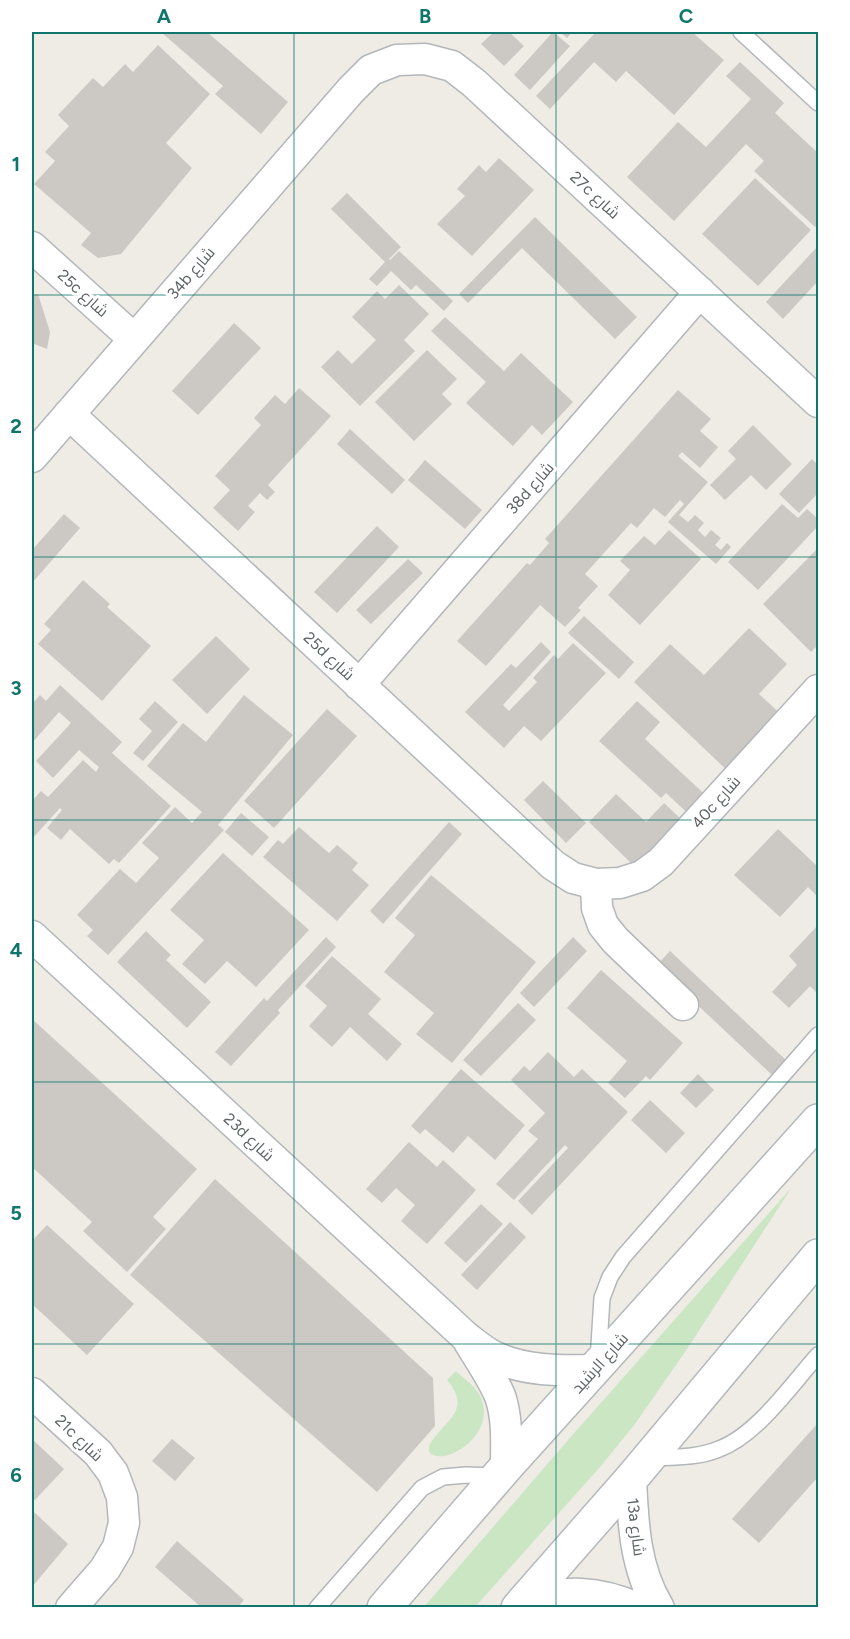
<svg xmlns="http://www.w3.org/2000/svg" width="850" height="1639" font-family="Figtree,Cairo,sans-serif">
<style>
.green{fill:#cae6c3}
.building{fill:#ccc8c4}
.lines{fill:none;stroke-linecap:round;stroke-linejoin:round}
.service-casing{stroke:#b3b7ba;stroke-width:18}
.minor-casing{stroke:#b3b7ba;stroke-width:33}
.secondary-casing{stroke:#b4b9bc;stroke-width:36}
.service{stroke:#fff;stroke-width:15}
.minor{stroke:#fff;stroke-width:30}
.secondary{stroke:#fff;stroke-width:33}
.grid{fill:none;stroke:#0f766e;stroke-width:1.5;stroke-opacity:0.55}
.labels{text-anchor:middle;dominant-baseline:central;stroke-width:6;stroke-linejoin:round;paint-order:stroke}
.street-label{font-size:16px;fill:#5d6365;stroke:#fff}
.neatline{fill:none;stroke:#0f766e;stroke-width:2}
.grid-label{font-size:20px;text-anchor:middle;font-weight:bold;fill:#0f766e}
</style>
<rect width="100%" height="100%" fill="#efebe5"/>
<path class="green" d="M792,1187L687,1349L635,1424L600,1467L475,1607H424L569,1439Z
M456,1371C463,1378 474,1385 479,1394C501,1433 443,1469 429,1452V1446C442,1421 474,1412 447,1380Z"/>
<path class="building" d="M161,32H207L288,102L261,134L215,94L223,86Z
M494,32H509L524,46L504,66L481,44Z
M553,32L570,46L530,90L514,75Z
M560,32H572L567,38Z
M596,32H692L724,60L674,115L626,71L616,82L594,62L550,109L536,96Z
M158,45L210,94L166,143L192,168L121,254L98,258L81,245L91,233L34,184L55,161L45,152L69,126L58,115L93,78L103,87L125,64L133,72Z
M740,62L784,103L775,113L818,153V224L815,227L754,171L764,161L746,144L674,221L627,177L678,122L706,147L751,99L726,76Z
M499,158L534,190L472,256L437,224L465,196L457,189L479,165L486,172Z
M755,178L811,230L758,286L702,234Z
M347,193L401,247L389,259L390,260L399,251L453,301L444,311L416,285L411,290L391,271L377,286L369,279L385,262L331,209Z
M535,217L637,317L615,339L522,248L468,303L459,294Z
M818,246V281L783,319L766,302Z
M399,285L429,314L404,340L415,351L360,406L321,367L338,350L352,364L376,340L352,317L377,291L385,299Z
M38,294L50,332L47,349L32,343V295Z
M445,317L504,371L521,353L573,402L542,435L532,425L513,446L466,403L486,382L431,331Z
M234,323L261,348L198,415L172,391Z
M427,350L457,379L442,394L452,404L414,441L375,402Z
M299,388L331,416L268,485L275,492L267,500L260,493L248,506L255,512L238,531L213,508L230,490L215,476L261,425L254,418L275,395L285,404Z
M678,390L711,419L700,431L718,447L700,468L682,452L678,456L708,482L679,515L688,522L695,515L704,523L698,530L705,537L711,530L721,538L715,545L721,550L727,543L731,547L716,564L668,522L684,504L680,500L665,517L654,508L637,528L631,523L585,574L598,586L578,608L581,610L565,627L540,605L486,666L457,641L527,563L530,565L549,543L545,539Z
M753,425L792,464L766,490L751,475L725,500L710,485L736,459L728,451Z
M350,429L405,480L392,494L337,444Z
M812,459L818,465V493L799,513L779,494Z
M425,460L482,510L465,529L408,480Z
M782,504L798,518L807,509L818,519V526L758,590L728,562Z
M64,514L80,528L32,583V550Z
M377,526L399,547L337,613L314,592Z
M669,530L701,559L640,625L608,595L630,570L620,561L644,536L655,545Z
M818,548V645L811,652L763,604Z
M408,559L423,573L371,624L356,610Z
M83,580L110,604L107,607L151,646L102,701L38,644L51,630L44,624Z
M584,616L634,662L619,679L568,633Z
M749,628L787,664L759,694L786,719L732,775L634,682L670,644L704,675Z
M216,636L250,669L207,714L172,680Z
M541,642L551,652L503,705L509,711L537,682L533,678L554,655L558,659L573,643L606,673L541,741L524,726L504,748L465,712L511,664L516,668Z
M60,685L122,742L112,753L171,806L119,863L114,859L109,864L70,829L61,840L47,828L62,810L60,808L32,839V801L41,791L48,797L83,760L96,772L99,767L79,750L53,778L36,761L71,723L59,712L32,743V704L40,695L46,701Z
M244,695L293,735L218,825L224,830L108,955L87,936L93,930L77,915L120,869L136,883L159,858L142,843L175,807L192,823L202,812L147,766L183,723L206,742Z
M155,701L178,722L143,761L133,753L152,731L139,719Z
M637,701L660,722L645,739L712,801L695,820L666,793L661,798L599,741Z
M327,709L357,736L274,828L244,801Z
M543,781L586,823L566,843L524,800Z
M616,794L646,822L664,803L681,819L635,867L589,822Z
M241,813L269,837L252,856L225,832Z
M449,822L462,834L383,924L370,911Z
M299,827L329,853L337,845L358,863L352,870L369,885L337,921L263,857L278,840L283,844Z
M778,829L818,867V897L808,887L780,917L734,875Z
M223,853L309,930L256,987L227,961L205,984L182,964L204,940L170,910Z
M431,875L536,962L452,1063L416,1034L434,1013L384,972L415,935L395,918Z
M818,925V994L810,986L789,1008L772,992L797,965L789,956Z
M146,931L171,955L166,960L211,1002L187,1028L117,962Z
M326,937L336,947L278,1010L280,1013L231,1066L215,1052L264,998L267,1001Z
M573,937L587,951L534,1007L520,993Z
M670,951L786,1060L772,1075L656,966Z
M332,956L381,999L368,1014L402,1044L387,1061L350,1027L332,1047L309,1026L327,1006L305,986Z
M601,970L683,1043L650,1080L646,1076L625,1098L608,1083L627,1061L567,1008Z
M518,1003L536,1020L481,1076L463,1060Z
M32,1019L197,1169L153,1217L166,1229L127,1272L83,1231L92,1222L32,1167Z
M548,1052L574,1077L582,1069L628,1112L532,1215L518,1201L568,1148L565,1145L514,1200L496,1184L538,1139L528,1131L545,1113L511,1080L524,1066L530,1071Z
M461,1069L525,1125L495,1160L468,1136L453,1153L425,1129L420,1134L411,1126Z
M698,1074L714,1090L696,1108L680,1093Z
M650,1100L685,1133L666,1153L631,1120Z
M409,1142L437,1167L443,1160L476,1190L427,1244L401,1221L415,1205L396,1188L382,1203L366,1189Z
M215,1179L433,1378L435,1426L377,1492L130,1275Z
M481,1204L503,1224L466,1263L444,1243Z
M510,1222L526,1237L477,1290L461,1275Z
M47,1225L134,1304L87,1355L32,1304V1241Z
M818,1423V1477L759,1543L732,1519Z
M32,1439L64,1469L35,1500L32,1497Z
M172,1439L195,1458L175,1481L152,1461Z
M32,1510L68,1544L32,1587Z
M177,1541L244,1600L237,1608H202L155,1567Z"/>
<g class="lines">
<g class="service-casing">
<path id="service" d="M741,32L818,103
M598,1361L602,1298L610,1277L623,1257L818,1035
M651,1458C673,1457 698,1458 719,1449C757,1435 791,1385 818,1355
M317,1608L422,1488L443,1477L466,1475L497,1476"/>
</g>
<g class="minor-casing">
<path id="minor" d="M32,247L134,339
M69,414L553,865L573,878L596,884L620,883L642,876L661,862L818,690
M32,457L351,90L371,70L397,60L425,59L452,66L474,83L818,402
M359,685L700,292
M596,884L597,908L603,925L615,940L683,1005
M32,936L466,1337C474,1343 483,1351 493,1356C523,1371 560,1371 594,1370
M469,1342C480,1360 492,1377 500,1396C508,1419 506,1444 506,1467
M32,1393L98,1453L113,1473L122,1497L124,1523L118,1547L105,1569L71,1608
M631,1479C633,1524 635,1569 659,1608
M525,1600C566,1591 597,1590 637,1608"/>
</g>
<g class="secondary-casing">
<path id="secondary" d="M384,1608L506,1467L818,1121
M518,1608L631,1479L818,1256"/>
</g>
<use href="#service" class="service"/>
<use href="#minor" class="minor"/>
<use href="#secondary" class="secondary"/>
</g>
<path class="grid" d="M294,32V1608M556,32V1608M32,295H818M32,557H818M32,820H818M32,1082H818M32,1344H818"/>
<g class="labels">
<g class="street-label">
<text transform="translate(595 195) rotate(43)">27c شارع</text>
<text transform="translate(191 273) rotate(-49)">34b شارع</text>
<text transform="translate(83 293) rotate(42)">25c شارع</text>
<text transform="translate(530 488) rotate(-49)">38d شارع</text>
<text transform="translate(329 656) rotate(43)">25d شارع</text>
<text transform="translate(716 802) rotate(-48)">40c شارع</text>
<text transform="translate(249 1137) rotate(43)">23d شارع</text>
<text transform="translate(600 1363) rotate(-48)">شارع الرشيد</text>
<text transform="translate(79 1438) rotate(44)">21c شارع</text>
<text transform="translate(636 1527) rotate(83)">13a شارع</text>
</g>
</g>
<rect width="850" height="1639" fill="none" stroke="#ffffff" stroke-width="66"/>
<rect x="33" y="33" width="784" height="1573" class="neatline"/>
<g class="grid-label">
<text x="164" y="23">A</text>
<text x="425" y="23">B</text>
<text x="686" y="23">C</text>
<text x="16" y="171">1</text>
<text x="16" y="433">2</text>
<text x="16" y="695">3</text>
<text x="16" y="957">4</text>
<text x="16" y="1220">5</text>
<text x="16" y="1482">6</text>
</g>
</svg>
